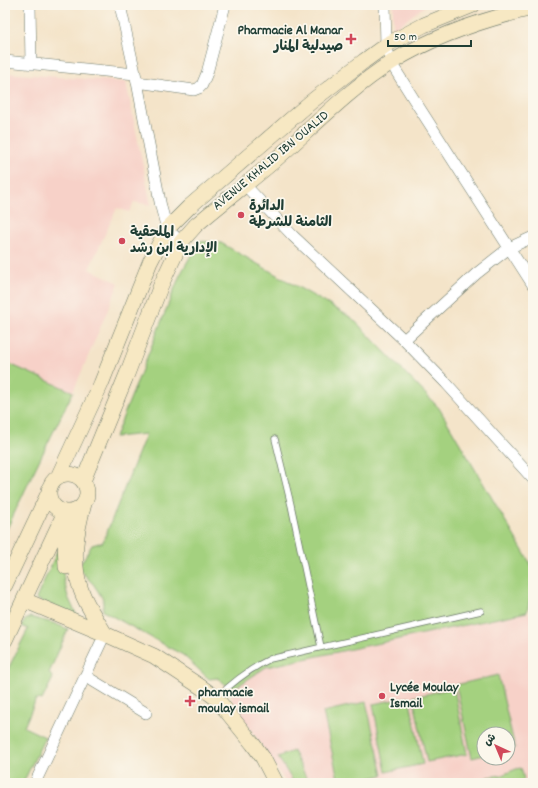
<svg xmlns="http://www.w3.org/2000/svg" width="538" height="788" font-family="Dekko,'Playpen Sans Arabic',sans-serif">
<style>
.built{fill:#f7d1c8;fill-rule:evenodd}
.green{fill:#a4d17f;stroke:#62875a}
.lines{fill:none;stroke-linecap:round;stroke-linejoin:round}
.lane-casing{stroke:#6a7768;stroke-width:7}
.street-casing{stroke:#6a7768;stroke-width:12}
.secondary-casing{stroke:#6a7768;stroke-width:16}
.lane{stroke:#fff;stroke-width:5.5}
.street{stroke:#fff;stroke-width:11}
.secondary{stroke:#f7e8c3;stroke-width:15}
.poi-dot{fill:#d1495b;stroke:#fbf7ec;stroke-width:1.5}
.labels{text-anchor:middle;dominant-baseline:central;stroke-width:3.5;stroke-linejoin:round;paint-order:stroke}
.poi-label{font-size:14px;font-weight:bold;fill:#1f3d34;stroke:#fbf7ec;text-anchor:start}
.street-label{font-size:14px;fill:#1f3d34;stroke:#fbf7ec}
</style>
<rect width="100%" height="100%" fill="#fbf7ec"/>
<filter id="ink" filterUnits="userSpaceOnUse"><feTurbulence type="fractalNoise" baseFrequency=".025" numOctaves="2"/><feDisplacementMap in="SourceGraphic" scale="8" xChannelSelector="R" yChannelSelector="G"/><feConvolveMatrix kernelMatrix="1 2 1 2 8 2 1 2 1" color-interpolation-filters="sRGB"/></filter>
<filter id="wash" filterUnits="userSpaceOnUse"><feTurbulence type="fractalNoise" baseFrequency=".012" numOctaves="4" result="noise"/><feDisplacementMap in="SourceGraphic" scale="16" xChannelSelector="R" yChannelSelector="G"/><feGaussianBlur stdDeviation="0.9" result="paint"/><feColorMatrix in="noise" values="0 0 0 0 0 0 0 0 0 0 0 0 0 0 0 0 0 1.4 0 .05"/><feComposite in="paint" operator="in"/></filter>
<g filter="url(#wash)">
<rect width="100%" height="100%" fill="#f4e4c9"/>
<path class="built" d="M393,5H426L393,30Z
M5,73L126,82L151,205L134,202L129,212L117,208L89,269L119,283L73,392L5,364Z
M527,612L533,617V783H286L262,746L232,702V690L266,667ZM484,734H508V758H484Z"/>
<path class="green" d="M199,241L221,243L352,318L439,408L533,568V586L527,612L266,667L232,690L218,678L209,679L183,655L103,611V599L94,585L78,568L92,545L103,542L146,434L115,437L180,275Z
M5,362L73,392L36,467L5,533Z
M60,545L64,581L68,597L77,616L36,599Z
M30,617L53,623L68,629L49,673L53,678L42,700L36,699L24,727L45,737L23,783H5V675L28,629L22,626L25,620Z
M498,675L515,748L508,749V734H484V755L472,758L456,685Z
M454,688L467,754L427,762L413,697Z
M409,697L423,764L386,772L373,704Z
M366,702L383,775L350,783H339L323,712Z
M293,751L309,783H294L278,757Z
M521,768L524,779L521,783H488L485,781L487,777L502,775L516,769Z"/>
</g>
<g filter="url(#ink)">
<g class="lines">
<g class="lane-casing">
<path id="lane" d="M275,439L291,505L321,647
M216,698C233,682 249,669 270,659L481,611"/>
</g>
<g class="street-casing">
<path id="street" d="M30,5L31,64
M120,5L137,82L161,207L167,229L181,242
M385,5L386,45L391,63L413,98L533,285
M5,61L135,74
M137,82L194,90L199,88L202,85L207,73L225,5
M245,185L293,236L404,340L446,383L533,479
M404,340L476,274L509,248L533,237
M85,676L146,713
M35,783L105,634"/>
</g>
<g class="secondary-casing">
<path id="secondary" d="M49 493a19 19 0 1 1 38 0a19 19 0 1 1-38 0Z
M58,477L101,384L150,262L167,229L189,207L312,101L364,61L386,45L424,25L473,5
M83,481L127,374L161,285L181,242L196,225C222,203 248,183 274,161C312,128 349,89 392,62C434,36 485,19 533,8
M84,504C76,532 71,562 81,590C86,605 97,620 105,634
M66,567L65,538L69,517
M5,585L49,492
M24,600L105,634L154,656L201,687L216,698L253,744L263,758L276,783
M5,640L65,512"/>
</g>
<use href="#lane" class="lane"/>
<use href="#street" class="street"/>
<use href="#secondary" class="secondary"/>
</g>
</g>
<g class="poi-dot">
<path d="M349 33h4v4h4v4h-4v4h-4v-4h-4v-4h4z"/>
<circle cx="241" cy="215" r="4"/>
<circle cx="122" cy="241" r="4"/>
<circle cx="382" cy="696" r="4"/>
<path d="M188 695h4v4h4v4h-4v4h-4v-4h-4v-4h4z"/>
</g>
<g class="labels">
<g class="poi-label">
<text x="343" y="31" text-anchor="end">Pharmacie Al Manar<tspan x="343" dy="16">صيدلية المنار</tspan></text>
<text x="249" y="207">الدائرة<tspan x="249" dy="16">الثامنة للشرطة</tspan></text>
<text x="130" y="233">الملحقية<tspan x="130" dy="16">الإدارية ابن رشد</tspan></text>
<text x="390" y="688">Lycée Moulay<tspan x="390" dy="16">Ismail</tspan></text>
<text x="198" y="693">pharmacie<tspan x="198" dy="16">moulay ismail</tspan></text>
</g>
<g class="street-label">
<text transform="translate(271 161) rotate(-40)">AVENUE KHALID IBN OUALID</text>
</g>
</g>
<rect width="538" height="788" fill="none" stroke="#fbf7ec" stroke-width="20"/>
<g transform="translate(496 746) rotate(316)"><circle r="19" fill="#fbf7ec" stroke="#a3ada2"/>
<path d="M0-3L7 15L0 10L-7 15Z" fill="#d1495b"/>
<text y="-6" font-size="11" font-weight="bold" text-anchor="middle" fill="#1f3d34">ش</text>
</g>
<path d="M388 40v6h83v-6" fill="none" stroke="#1f3d34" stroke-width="2"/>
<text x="394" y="40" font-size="12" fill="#1f3d34" stroke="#fbf7ec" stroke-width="3" paint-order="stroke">50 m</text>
</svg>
